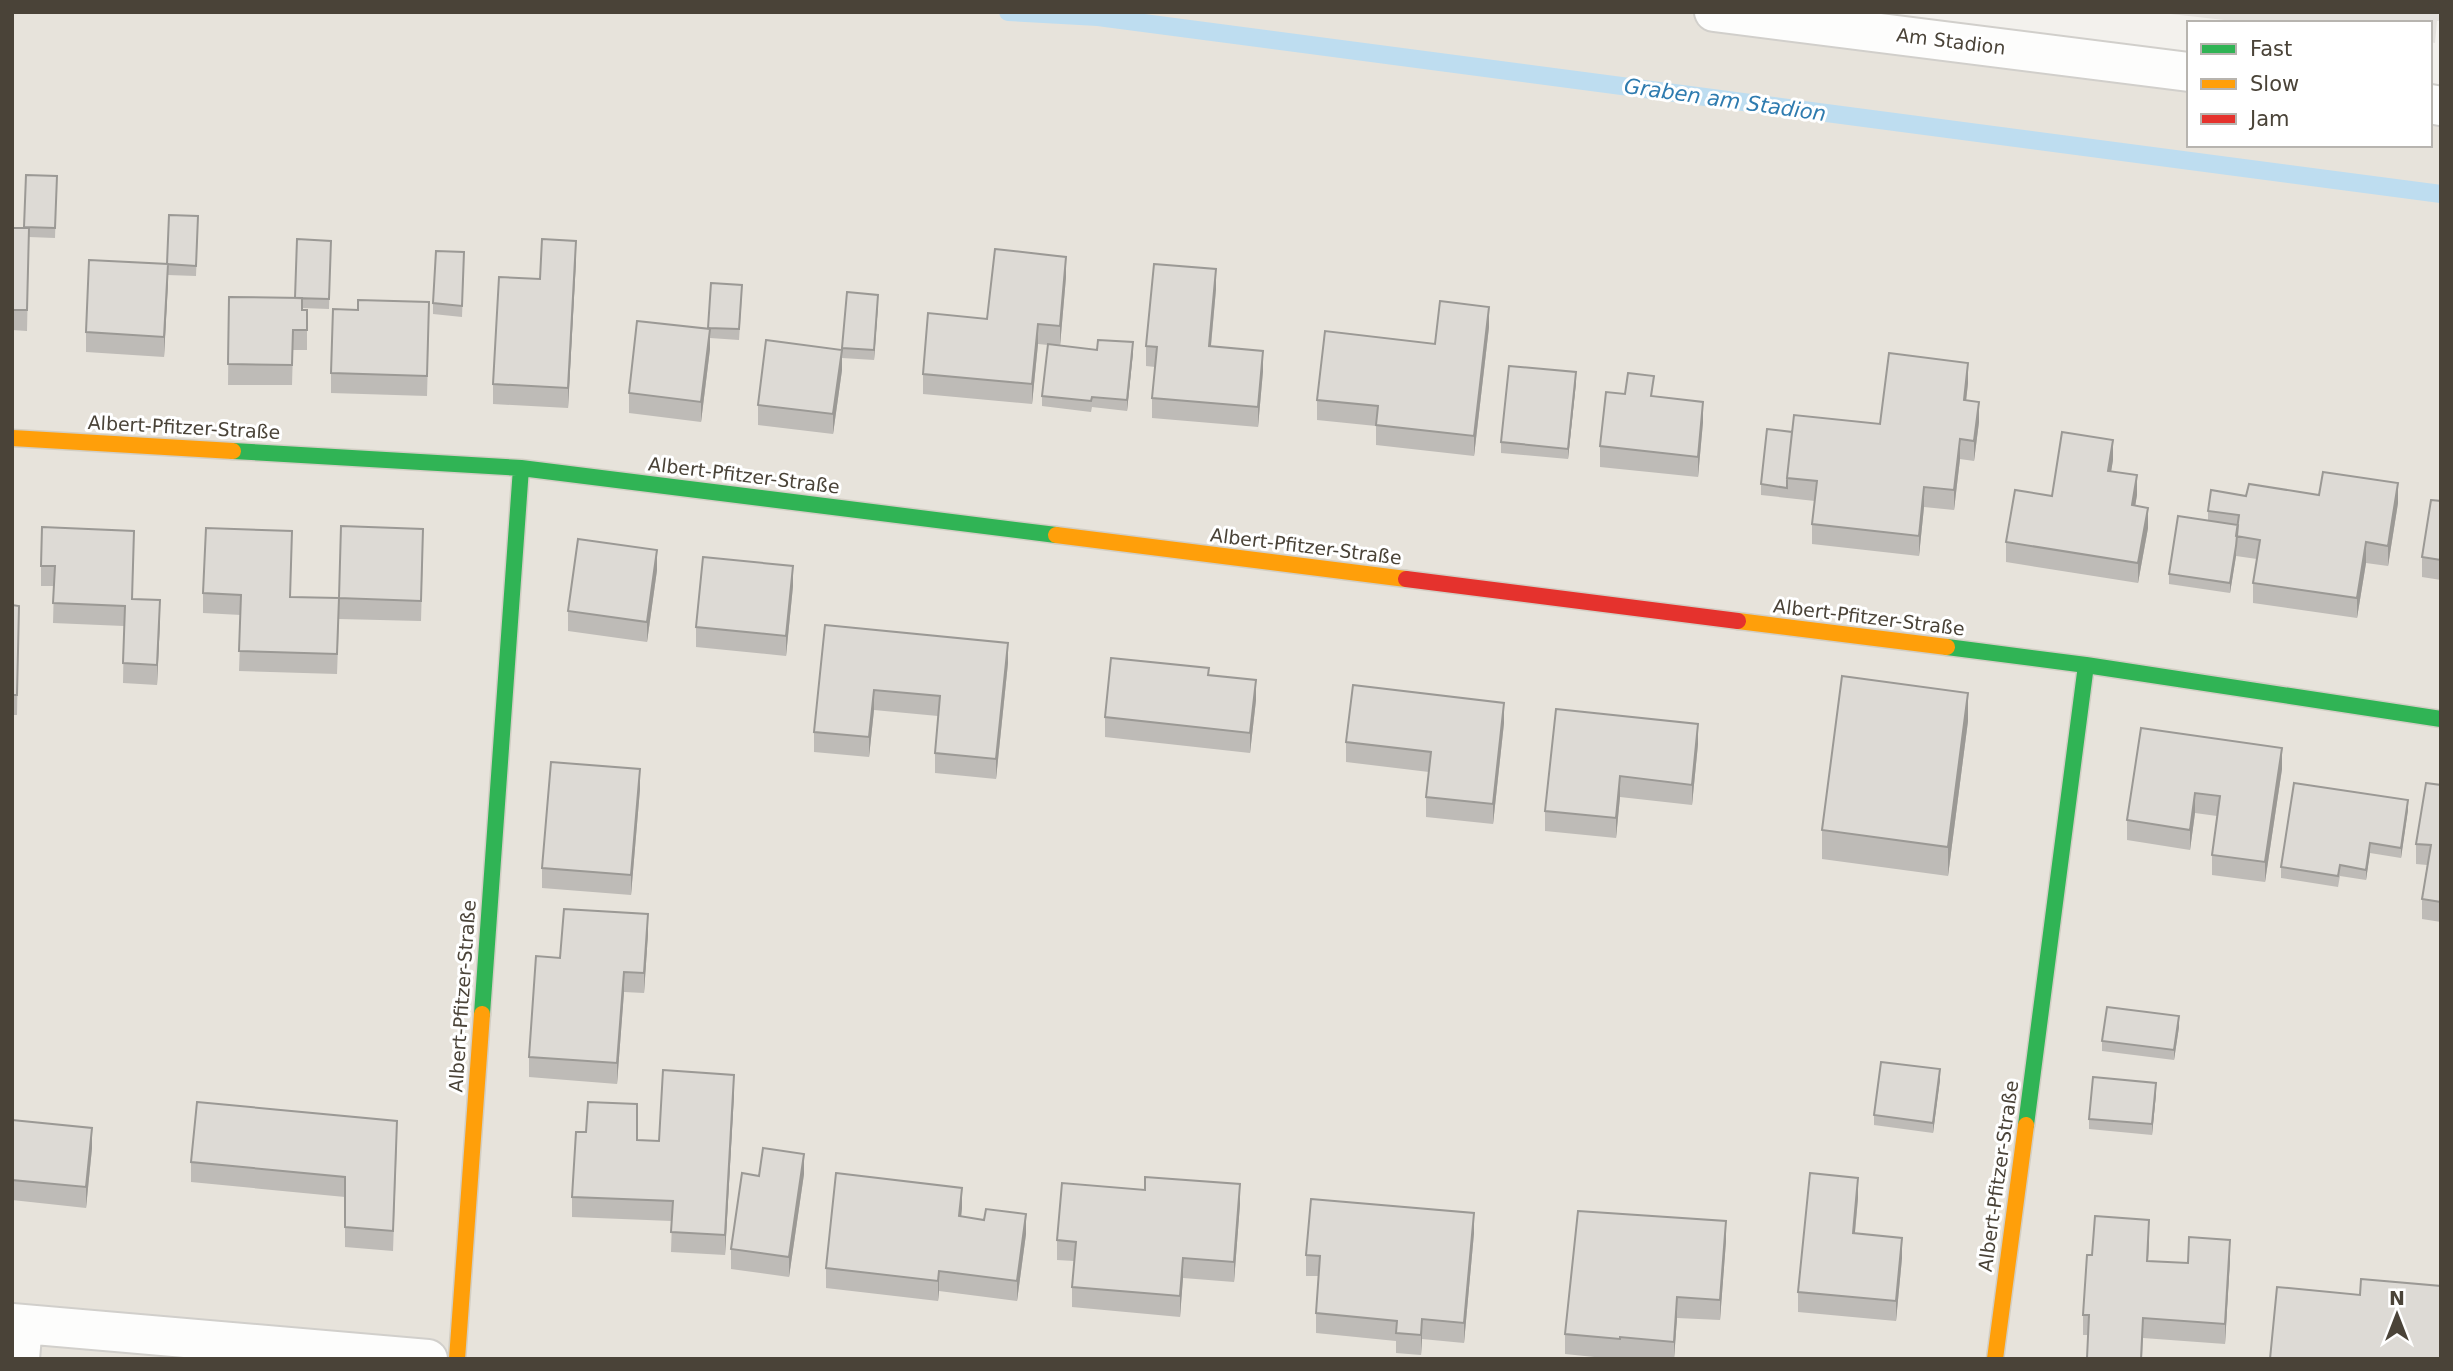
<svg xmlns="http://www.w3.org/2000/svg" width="2453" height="1371" font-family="'DejaVu Sans',sans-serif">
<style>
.residential{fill:#e7e3db}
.parking{fill:#e5e2de}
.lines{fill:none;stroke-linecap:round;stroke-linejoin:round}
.stream{stroke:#beddf0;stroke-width:18}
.street-casing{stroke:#d1cfcb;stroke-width:42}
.fast-casing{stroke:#d2cec4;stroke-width:19}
.slow-casing{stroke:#d2cec4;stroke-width:19}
.jam-casing{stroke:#d2cec4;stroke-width:19}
.street{stroke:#fdfdfc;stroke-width:38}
.fast{stroke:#30b455;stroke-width:16}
.slow{stroke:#ff9f0a;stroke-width:16}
.jam{stroke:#e5322d;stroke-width:16}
.wall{fill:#bebbb7}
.shaded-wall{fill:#9b9995}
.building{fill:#dddad5;stroke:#9b9995;stroke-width:2}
.labels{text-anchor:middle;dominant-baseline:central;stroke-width:6;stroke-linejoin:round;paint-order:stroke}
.street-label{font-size:19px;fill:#4a4338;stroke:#fff}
.water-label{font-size:21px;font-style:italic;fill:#2e7baf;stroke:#fff}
</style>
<rect width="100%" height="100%" fill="#f3f1ed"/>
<path class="residential" d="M12,12H1875L2189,55V145H2430V88L2441,89V1359H12Z"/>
<path class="parking" d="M2153,12H2441V21H2437L2435,43L2430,42V23H2251Z"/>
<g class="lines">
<path class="stream" d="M1008,12L1098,17L2441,194"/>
<g class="street-casing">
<path id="street" d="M1714,12L2189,72
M2430,104L2441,106
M12,1323L428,1359
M20,1359L23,1324"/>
</g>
<g class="fast-casing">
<path id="fast" d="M233,451L521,468L1056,535
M1947,647L2086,665L2441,719
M482,1014L521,468
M2026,1125L2086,665"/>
</g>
<g class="slow-casing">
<path id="slow" d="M12,438L233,451
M1056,535L1406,579
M1738,621L1947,647
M457,1359L482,1014
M1995,1359L2026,1125"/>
</g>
<g class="jam-casing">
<path id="jam" d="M1406,579L1738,621"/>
</g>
<use href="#street" class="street"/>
<use href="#fast" class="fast"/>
<use href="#slow" class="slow"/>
<use href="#jam" class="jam"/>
</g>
<path class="wall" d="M26,175L57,176L55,238L29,237L27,331L12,330V228H24Z
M198,226L196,276L168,275L164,357L86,352V332L167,264Z
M331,241L329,309L302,308V310H307V350H293L292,385H228L229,297L295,298Z
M576,261L568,408L493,404V384L540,279Z
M464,262L462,317L433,314V303Z
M1066,277L1060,346L1133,353L1127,411L1092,407L1091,412L1042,406V396L1048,345L1038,344L1032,404L923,394V374L987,319Z
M711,283L742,295L739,340L710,338V349L701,422L629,413V393L708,329Z
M1216,289L1211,346L1263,371L1258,427L1152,418V398L1155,367L1146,366V346Z
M878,305L874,360L842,358V348Z
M429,322L427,396L331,393V373Z
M1489,327L1474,456L1376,445V426L1317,420V400L1435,344Z
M842,370L833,434L758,425V405Z
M1576,383L1568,459L1501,453V442Z
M1968,383L1966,400L1979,422L1974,461L1960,459L1954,510L1924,507L1919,556L1812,544V524L1815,501L1761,495V484L1792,432L1880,424Z
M1654,396L1703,422L1698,477L1600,467V446Z
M2113,460L2111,471L2137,495L2135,506L2148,528L2138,583L2006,562V542L2052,496Z
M2319,495L2398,503L2388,566L2366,563L2357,618L2253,603V583L2257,559L2236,556L2230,593L2169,584V574L2208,520V511L2246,496Z
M2441,501V580L2422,577V557Z
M423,549L421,621L339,619L337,674L239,671L241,615L203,613V593L292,551L290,598H339Z
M134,551L132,599L160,620L157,685L123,683L124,626L53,623L54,586H41V566Z
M657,570L647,642L568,631V611Z
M793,586L786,656L696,647V627Z
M12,605L19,606L17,715H12Z
M825,625L1008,663L996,779L935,773V753L938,716L874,710L869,757L814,752V732Z
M1209,675L1256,700L1250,753L1105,737V717Z
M1556,709L1698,744L1692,805L1620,797L1616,838L1545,831V811Z
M1968,721L1948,876L1822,859V830Z
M1504,723L1493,824L1426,817V797L1429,772L1346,762V742Z
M2141,728L2282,769L2265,882L2212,875V855L2217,816L2195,813L2190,850L2127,840V820Z
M2441,785V922L2422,919V899L2427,865L2416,864V844Z
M640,789L631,895L542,888V868Z
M2408,810L2401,858L2370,853L2366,880L2340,876L2338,887L2281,878V867Z
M648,934L644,993L624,992L617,1084L529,1077V1057L560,958Z
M2179,1027L2174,1060L2102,1051V1041Z
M1940,1080L1933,1133L1874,1125V1115Z
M2156,1094L2152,1135L2089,1129V1119Z
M734,1095L725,1255L671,1252L672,1221L572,1217V1197L637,1140L659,1141Z
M12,1120L92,1148L86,1208L12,1200Z
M397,1141L393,1251L345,1247V1197L191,1182V1162Z
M804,1174L789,1277L731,1269V1249L759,1176Z
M1858,1198L1855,1233L1902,1258L1896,1321L1798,1312V1292Z
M1240,1204L1234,1282L1183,1278L1180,1317L1072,1307V1287L1074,1261L1057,1260V1240Z
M962,1208L961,1217L1026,1234L1017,1301L939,1291L938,1301L826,1288V1268Z
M1474,1233L1464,1343L1422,1339L1421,1355L1396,1353V1341L1316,1333V1313L1319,1276H1306V1255Z
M2149,1240L2148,1261L2188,1263L2230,1260L2225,1344L2143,1338L2142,1359H2087L2088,1335H2083V1315L2092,1255Z
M1726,1241L1720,1320L1677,1318L1674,1359H1634L1620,1358V1359H1614L1565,1354V1334Z"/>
<path class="shaded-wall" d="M576,241V261L568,408V388Z
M1066,257V277L1060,346V326Z
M168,264V284L164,357V337Z
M1216,269V289L1209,366V346Z
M878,295V305L874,360V350Z
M1489,307V327L1474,456V436Z
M1038,324V344L1032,404V384Z
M710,329V349L701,422V402Z
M1133,342V353L1127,411V400Z
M842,350V370L833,434V414Z
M1263,351V371L1258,427V407Z
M1968,363V383L1964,420V400Z
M1576,372V383L1568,459V449Z
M1703,402V422L1698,477V457Z
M1979,402V422L1974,461V441Z
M1960,439V459L1954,510V490Z
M2113,440V460L2108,491V471Z
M2137,475V495L2132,525V505Z
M2398,483V503L2388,566V546Z
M1924,487V507L1919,556V536Z
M2148,508V528L2138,583V563Z
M2366,542V563L2357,618V598Z
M2236,546V556L2230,593V583Z
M657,550V570L647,642V622Z
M793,566V586L786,656V636Z
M160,600V620L157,685V665Z
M1008,643V663L996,779V759Z
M1256,680V700L1250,753V733Z
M874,690V710L869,757V737Z
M1968,693V721L1948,876V847Z
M1504,703V723L1493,824V804Z
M1698,724V744L1692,805V785Z
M2282,748V769L2265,882V862Z
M640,769V789L631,895V875Z
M1620,776V797L1616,838V818Z
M2195,793V813L2190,850V830Z
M2408,800V810L2401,858V848Z
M2370,843V853L2366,880V870Z
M648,914V934L644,993V973Z
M624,972V992L617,1084V1063Z
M2179,1016V1027L2174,1060V1050Z
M1940,1069V1080L1933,1133V1123Z
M734,1075V1095L725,1255V1235Z
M2156,1083V1094L2152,1135V1124Z
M92,1128V1148L86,1208V1187Z
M804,1154V1174L789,1277V1257Z
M1858,1178V1198L1853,1253V1233Z
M1240,1184V1204L1234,1282V1262Z
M962,1188V1208L959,1236V1216Z
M1474,1213V1233L1464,1343V1323Z
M1026,1214V1234L1017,1301V1281Z
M2149,1220V1240L2147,1281V1261Z
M1726,1221V1241L1720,1320V1300Z
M1902,1238V1258L1896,1321V1301Z
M2230,1240V1260L2225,1344V1324Z
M1183,1258V1278L1180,1317V1296Z
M939,1271V1291L938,1301V1281Z
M1677,1297V1318L1674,1359V1342Z
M1422,1319V1339L1421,1355V1335Z"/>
<path class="building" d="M26,175L57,176L55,228L24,227Z
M169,215L198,216L196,266L167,264Z
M12,228H29L27,310H12Z
M297,239L331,241L329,299L295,298Z
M542,239L576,241L568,388L493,384L499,277L540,279Z
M995,249L1066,257L1060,326L1038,324L1032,384L923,374L928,313L987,319Z
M436,251L464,252L462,306L433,303Z
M89,260L168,264L164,337L86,332Z
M1154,264L1216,269L1209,346L1263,351L1258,407L1152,398L1157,347L1146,346Z
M711,283L742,285L739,329L708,328Z
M847,292L878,295L874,350L842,348Z
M229,297L302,298V310H307V330H293L292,365L228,364Z
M358,300L429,302L427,376L331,373L333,309L358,310Z
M1440,301L1489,307L1474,436L1376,425L1378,406L1317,400L1325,331L1435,344Z
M637,321L710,329L701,402L629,393Z
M766,340L842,350L833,414L758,405Z
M1098,340L1133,342L1127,400L1092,397L1091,401L1042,396L1048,344L1097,350Z
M1889,353L1968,363L1964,400L1979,402L1974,441L1960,439L1954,490L1924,487L1919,536L1812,524L1817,481L1787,478L1794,415L1880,424Z
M1509,366L1576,372L1568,449L1501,442Z
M1628,373L1654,376L1651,396L1703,402L1698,457L1600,446L1606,392L1625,394Z
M1767,429L1792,432L1787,478V488L1761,484Z
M2062,432L2113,440L2108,471L2137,475L2132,505L2148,508L2138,563L2006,542L2015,490L2052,496Z
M2323,472L2398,483L2388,546L2366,542L2357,598L2253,583L2260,540L2236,536L2239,515L2208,511L2211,490L2246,496L2249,484L2319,495Z
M2431,500L2441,501V560L2422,557Z
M2178,516L2238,525L2236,546L2230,583L2169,574Z
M341,526L423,529L421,601L339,598L337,654L239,651L241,595L203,593L206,528L292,531L290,597L339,598Z
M42,527L134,531L132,599L160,600L157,665L123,663L125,606L53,603L55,566H41Z
M578,539L657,550L647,622L568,611Z
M703,557L793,566L786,636L696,627Z
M12,605L19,606L17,695H12Z
M825,625L1008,643L996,759L935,753L940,696L874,690L869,737L814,732Z
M1111,658L1209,668L1208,675L1256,680L1250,733L1105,717Z
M1842,676L1968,693L1948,847L1822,830Z
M1353,685L1504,703L1493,804L1426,797L1431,752L1346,742Z
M1556,709L1698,724L1692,785L1620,776L1616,818L1545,811Z
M2141,728L2282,748L2265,862L2212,855L2220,796L2195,793L2190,830L2127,820Z
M551,762L640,769L631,875L542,868Z
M2294,783L2408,800L2401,848L2370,843L2366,870L2340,865L2338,876L2281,867Z
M2426,783L2441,785V902L2422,899L2431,845L2416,844Z
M564,909L648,914L644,973L624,972L617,1063L529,1057L536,956L560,958Z
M2107,1007L2179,1016L2174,1050L2102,1041Z
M1881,1062L1940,1069L1933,1123L1874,1115Z
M663,1070L734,1075L725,1235L671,1232L673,1201L572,1197L576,1132H586L588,1102L637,1104V1140L659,1141Z
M2093,1077L2156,1083L2152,1124L2089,1119Z
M197,1102L397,1121L393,1231L345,1227V1177L191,1162Z
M12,1120L92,1128L86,1187L12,1180Z
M763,1148L804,1154L789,1257L731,1249L742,1173L759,1176Z
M836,1173L962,1188L959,1216L984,1220L986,1209L1026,1214L1017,1281L939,1271L938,1281L826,1268Z
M1810,1173L1858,1178L1853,1233L1902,1238L1896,1301L1798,1292Z
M1145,1177L1240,1184L1234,1262L1183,1258L1180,1296L1072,1287L1076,1242L1057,1240L1062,1183L1145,1190Z
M1311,1199L1474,1213L1464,1323L1422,1319L1421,1335L1396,1333L1397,1321L1316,1313L1320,1256L1306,1255Z
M1578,1211L1726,1221L1720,1300L1677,1297L1674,1342L1620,1337V1339L1565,1334Z
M2095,1216L2149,1220L2147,1261L2188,1263L2189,1237L2230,1240L2225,1324L2143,1318L2141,1359L2087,1358L2089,1315H2083L2087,1255H2092Z
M2361,1279L2441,1286V1359H2270L2277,1287L2360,1295Z"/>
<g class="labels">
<g class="street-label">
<text transform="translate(1951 41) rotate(7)">Am Stadion</text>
<text transform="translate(184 427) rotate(3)">Albert-Pfitzer-Straße</text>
<text transform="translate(744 475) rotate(7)">Albert-Pfitzer-Straße</text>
<text transform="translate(1306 546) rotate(7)">Albert-Pfitzer-Straße</text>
<text transform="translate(1869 617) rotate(7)">Albert-Pfitzer-Straße</text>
<text transform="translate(462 996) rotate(-86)">Albert-Pfitzer-Straße</text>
<text transform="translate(1998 1176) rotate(-82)">Albert-Pfitzer-Straße</text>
</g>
<g class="water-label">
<text transform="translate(1725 100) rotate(8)">Graben am Stadion</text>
</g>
</g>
<rect width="2453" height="1371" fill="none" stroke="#4a4338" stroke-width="28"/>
<rect x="2187" y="21" width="245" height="126" fill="#ffffff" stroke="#b7b4af" stroke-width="2"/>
<rect x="2201" y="44" width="35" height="10" fill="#30b455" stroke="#b7b4af" stroke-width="2"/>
<text x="2250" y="56" font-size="21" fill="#4a4338">Fast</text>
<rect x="2201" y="79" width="35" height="10" fill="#ff9f0a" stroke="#b7b4af" stroke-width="2"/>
<text x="2250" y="91" font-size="21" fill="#4a4338">Slow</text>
<rect x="2201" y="114" width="35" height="10" fill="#e5322d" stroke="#b7b4af" stroke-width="2"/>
<text x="2250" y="126" font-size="21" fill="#4a4338">Jam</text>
<g transform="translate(2397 1315)" stroke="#ffffff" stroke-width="5" paint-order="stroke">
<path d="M0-5L12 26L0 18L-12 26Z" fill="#4a4338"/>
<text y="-10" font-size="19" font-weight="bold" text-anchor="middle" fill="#4a4338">N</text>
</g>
</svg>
